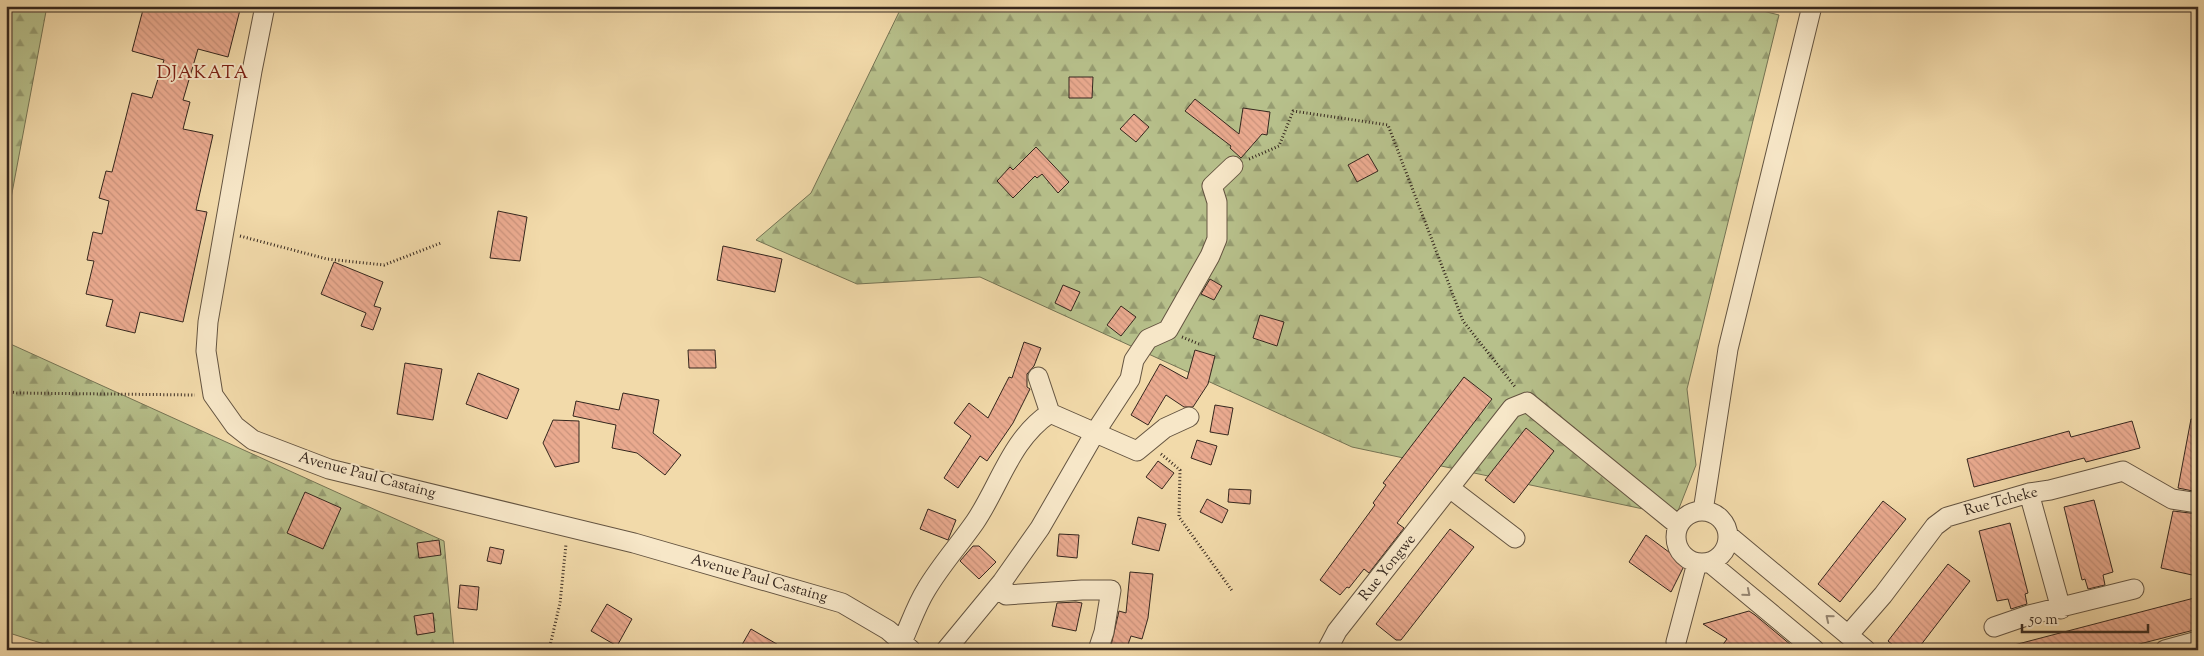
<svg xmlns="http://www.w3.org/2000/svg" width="2204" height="656" font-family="'Sorts Mill Goudy',serif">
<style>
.forest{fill:url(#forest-firs);stroke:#767454}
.building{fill:url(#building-back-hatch);stroke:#35271e}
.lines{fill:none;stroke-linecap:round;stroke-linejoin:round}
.street-casing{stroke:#645441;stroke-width:21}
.path{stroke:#35271e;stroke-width:3;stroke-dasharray:1 2.5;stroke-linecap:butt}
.street{stroke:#f7e7c8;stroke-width:19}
.oneway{stroke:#968773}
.labels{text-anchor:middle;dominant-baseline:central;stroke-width:4;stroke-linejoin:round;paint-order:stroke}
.street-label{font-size:15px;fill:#35271e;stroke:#f7e7c8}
.quarter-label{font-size:18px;letter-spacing:1px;fill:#7a1f14;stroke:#f7e7c8}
</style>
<defs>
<pattern id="forest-firs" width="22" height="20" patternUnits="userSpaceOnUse" patternTransform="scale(1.25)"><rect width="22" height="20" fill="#b7c08b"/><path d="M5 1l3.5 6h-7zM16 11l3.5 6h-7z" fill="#969c71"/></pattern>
<pattern id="building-back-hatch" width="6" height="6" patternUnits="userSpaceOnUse" patternTransform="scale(1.25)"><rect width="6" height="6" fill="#eaaa8f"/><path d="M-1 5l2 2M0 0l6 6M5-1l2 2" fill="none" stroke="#c9927b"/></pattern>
</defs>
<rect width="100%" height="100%" fill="#f2daaa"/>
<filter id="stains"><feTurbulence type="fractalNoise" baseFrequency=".004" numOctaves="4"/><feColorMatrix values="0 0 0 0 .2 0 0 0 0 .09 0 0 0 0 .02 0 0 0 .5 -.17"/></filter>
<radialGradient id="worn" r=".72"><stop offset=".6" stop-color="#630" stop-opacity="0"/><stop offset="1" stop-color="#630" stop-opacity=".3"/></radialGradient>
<path class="forest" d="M6,6H47L6,225Z
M902,6H1743L1779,15L1687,389L1696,465L1676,516L1352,447L980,277L857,284L756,240L811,193Z
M6,342L444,541L454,650H63L6,632Z"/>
<path class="building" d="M144,6H241L228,57L198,49L183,100L190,102L183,129L213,135L196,210L207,212L183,322L140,312L135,333L106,326L113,300L86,294L94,261L87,260L93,232L102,234L109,201L99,198L106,171L112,172L132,93L152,98L164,60L132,51Z
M1069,77H1093L1092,98H1069Z
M1195,99L1239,134L1243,108L1270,112L1267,135L1262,134L1241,158L1230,148L1231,146L1185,111Z
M1134,114L1149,127L1136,142L1120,129Z
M1036,147L1069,182L1058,193L1042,174L1037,178L1035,176L1013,198L997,181L1010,167L1013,170Z
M1368,154L1378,171L1357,182L1348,165Z
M498,211L527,217L520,261L490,258Z
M723,246L782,259L775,292L717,280Z
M334,262L383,282L374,306L381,308L373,330L361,326L366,313L321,294Z
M1210,279L1222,286L1214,300L1201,294Z
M1063,285L1080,292L1071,311L1055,303Z
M1121,306L1136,317L1121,336L1107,325Z
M1260,315L1284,322L1277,346L1253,338Z
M1024,342L1041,348L1034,366L1027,374V387L1030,389L1013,423L987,461L980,456L958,488L944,478L971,436L954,423L969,403L988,418L1009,377L1012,378Z
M688,350H715L716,368H689Z
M1195,350L1215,356L1208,384L1193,407H1184L1166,395L1148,425L1131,415L1160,364L1187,379Z
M405,363L442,369L433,420L397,414Z
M478,373L519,389L507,419L466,404Z
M1464,377L1492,399L1397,523L1404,528L1369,573L1364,569L1349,588L1347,587L1340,595L1320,580L1375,505L1373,503L1386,485L1383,483Z
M623,393L659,400L653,433L681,455L665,475L637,453L612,448L616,425L573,416L576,401L619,410Z
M1215,405L1233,408L1228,435L1210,432Z
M2191,419L2198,420V492L2178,488Z
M553,420L579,421V462L555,467L543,443Z
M2132,421L2140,448L2086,462L2084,458L1974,487L1967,459L2069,431L2071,437Z
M1526,428L1554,451L1514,503L1485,480Z
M1197,440L1217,446L1211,465L1191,458Z
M1158,461L1174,473L1162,489L1146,477Z
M1229,489L1251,490L1250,504L1228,502Z
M305,492L341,508L323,549L287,533Z
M1207,499L1228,510L1222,523L1200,512Z
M2094,500L2113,572L2103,575L2105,585L2088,589L2085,579L2082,580L2064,507Z
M1883,501L1906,519L1840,602L1818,584Z
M928,509L956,520L948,540L920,529Z
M2173,511L2198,514V547L2192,575L2161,568Z
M1138,517L1166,524L1159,551L1132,544Z
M2010,523L2028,593L2025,594L2027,604L2011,609L2008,599L1997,601L1979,531Z
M1450,529L1474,547L1401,640H1396L1376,624Z
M1059,534L1079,535L1077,558L1057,556Z
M1646,535L1685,564L1671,592L1629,562Z
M439,540L441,555L419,558L417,543Z
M973,546H979L996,562L979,579L960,561Z
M490,547L504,550L501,564L487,561Z
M1948,564L1970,581L1917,650H1899L1888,641Z
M1130,572L1153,574L1148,618L1142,639L1131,636L1126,650H1110L1119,611L1126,613Z
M460,585L479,587L477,610L458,608Z
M2198,597V629L2116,650H2014V645Z
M1076,602L1082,603L1076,631L1052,626L1057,603Z
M607,604L632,619L617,646L591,631Z
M1749,611L1755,615L1797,650H1719L1727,639L1703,624Z
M433,613L435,632L417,635L414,616Z
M751,629L787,650H739Z"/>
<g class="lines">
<g class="street-casing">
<path id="street" d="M265,6L252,71L208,322L206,351L213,395L235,426L253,440L329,469L634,543L842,603L888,630L911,650
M1038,377L1050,413L1137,451L1165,428L1189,417
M1451,489L1515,538
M2029,493L2061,609
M1676 537a26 26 0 1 1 52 0a26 26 0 1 1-52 0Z
M1703,511L1728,349L1812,6
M1728,535L1866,650
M1709,562L1815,650
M1002,582L1006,595L1082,590H1111L1104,632L1098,650
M1994,627L2029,615L2134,589
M1849,634L1883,595L1935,526L1947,517L2029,493L2050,490L2123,471L2172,499L2198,503
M902,642C910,625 916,606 926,590C940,566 959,545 975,522C1000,485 1011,439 1050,413
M1676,642L1697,563
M946,650L1002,582L1040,528L1096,431L1130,379L1134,360L1148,339L1168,330L1210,256L1217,239V202L1212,186L1233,166
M1327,650L1337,631L1512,408L1527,402L1678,525
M2165,650L2198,641"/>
</g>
<path class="path" d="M1249,159L1279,146L1293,111L1388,125L1463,321L1516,388
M240,236L327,259L384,265L441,243
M1182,337L1199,344
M6,391L17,393L195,395
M1161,454L1180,470L1179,517L1233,592
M549,650L560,603L566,544"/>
<use href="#street" class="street"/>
</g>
<defs><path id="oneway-chevron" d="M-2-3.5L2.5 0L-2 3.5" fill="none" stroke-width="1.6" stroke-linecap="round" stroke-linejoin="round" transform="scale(1.25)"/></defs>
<g class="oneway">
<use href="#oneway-chevron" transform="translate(1747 593) rotate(40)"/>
<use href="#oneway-chevron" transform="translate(1829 618) rotate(-141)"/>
</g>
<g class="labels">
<g class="street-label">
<text transform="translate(367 476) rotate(15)">Avenue Paul Castaing</text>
<text transform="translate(2001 502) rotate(-15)">Rue Tcheke</text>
<text transform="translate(1388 568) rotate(-51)">Rue Yongwe</text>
<text transform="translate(759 579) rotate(16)">Avenue Paul Castaing</text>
</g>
<g class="quarter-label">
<text x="203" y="74">DJAKATA</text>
</g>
</g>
<rect width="2204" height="656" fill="none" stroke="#f2daaa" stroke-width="25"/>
<rect x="8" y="8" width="2189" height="641" fill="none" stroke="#35271e" stroke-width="2.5"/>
<rect x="12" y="12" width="2179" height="631" fill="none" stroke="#35271e"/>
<path d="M2022 624v8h126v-8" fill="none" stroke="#35271e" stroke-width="2.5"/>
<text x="2029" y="624" font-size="15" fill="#35271e" stroke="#f7e7c8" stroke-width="4" paint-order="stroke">50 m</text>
<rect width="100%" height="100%" filter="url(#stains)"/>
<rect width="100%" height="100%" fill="url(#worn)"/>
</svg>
